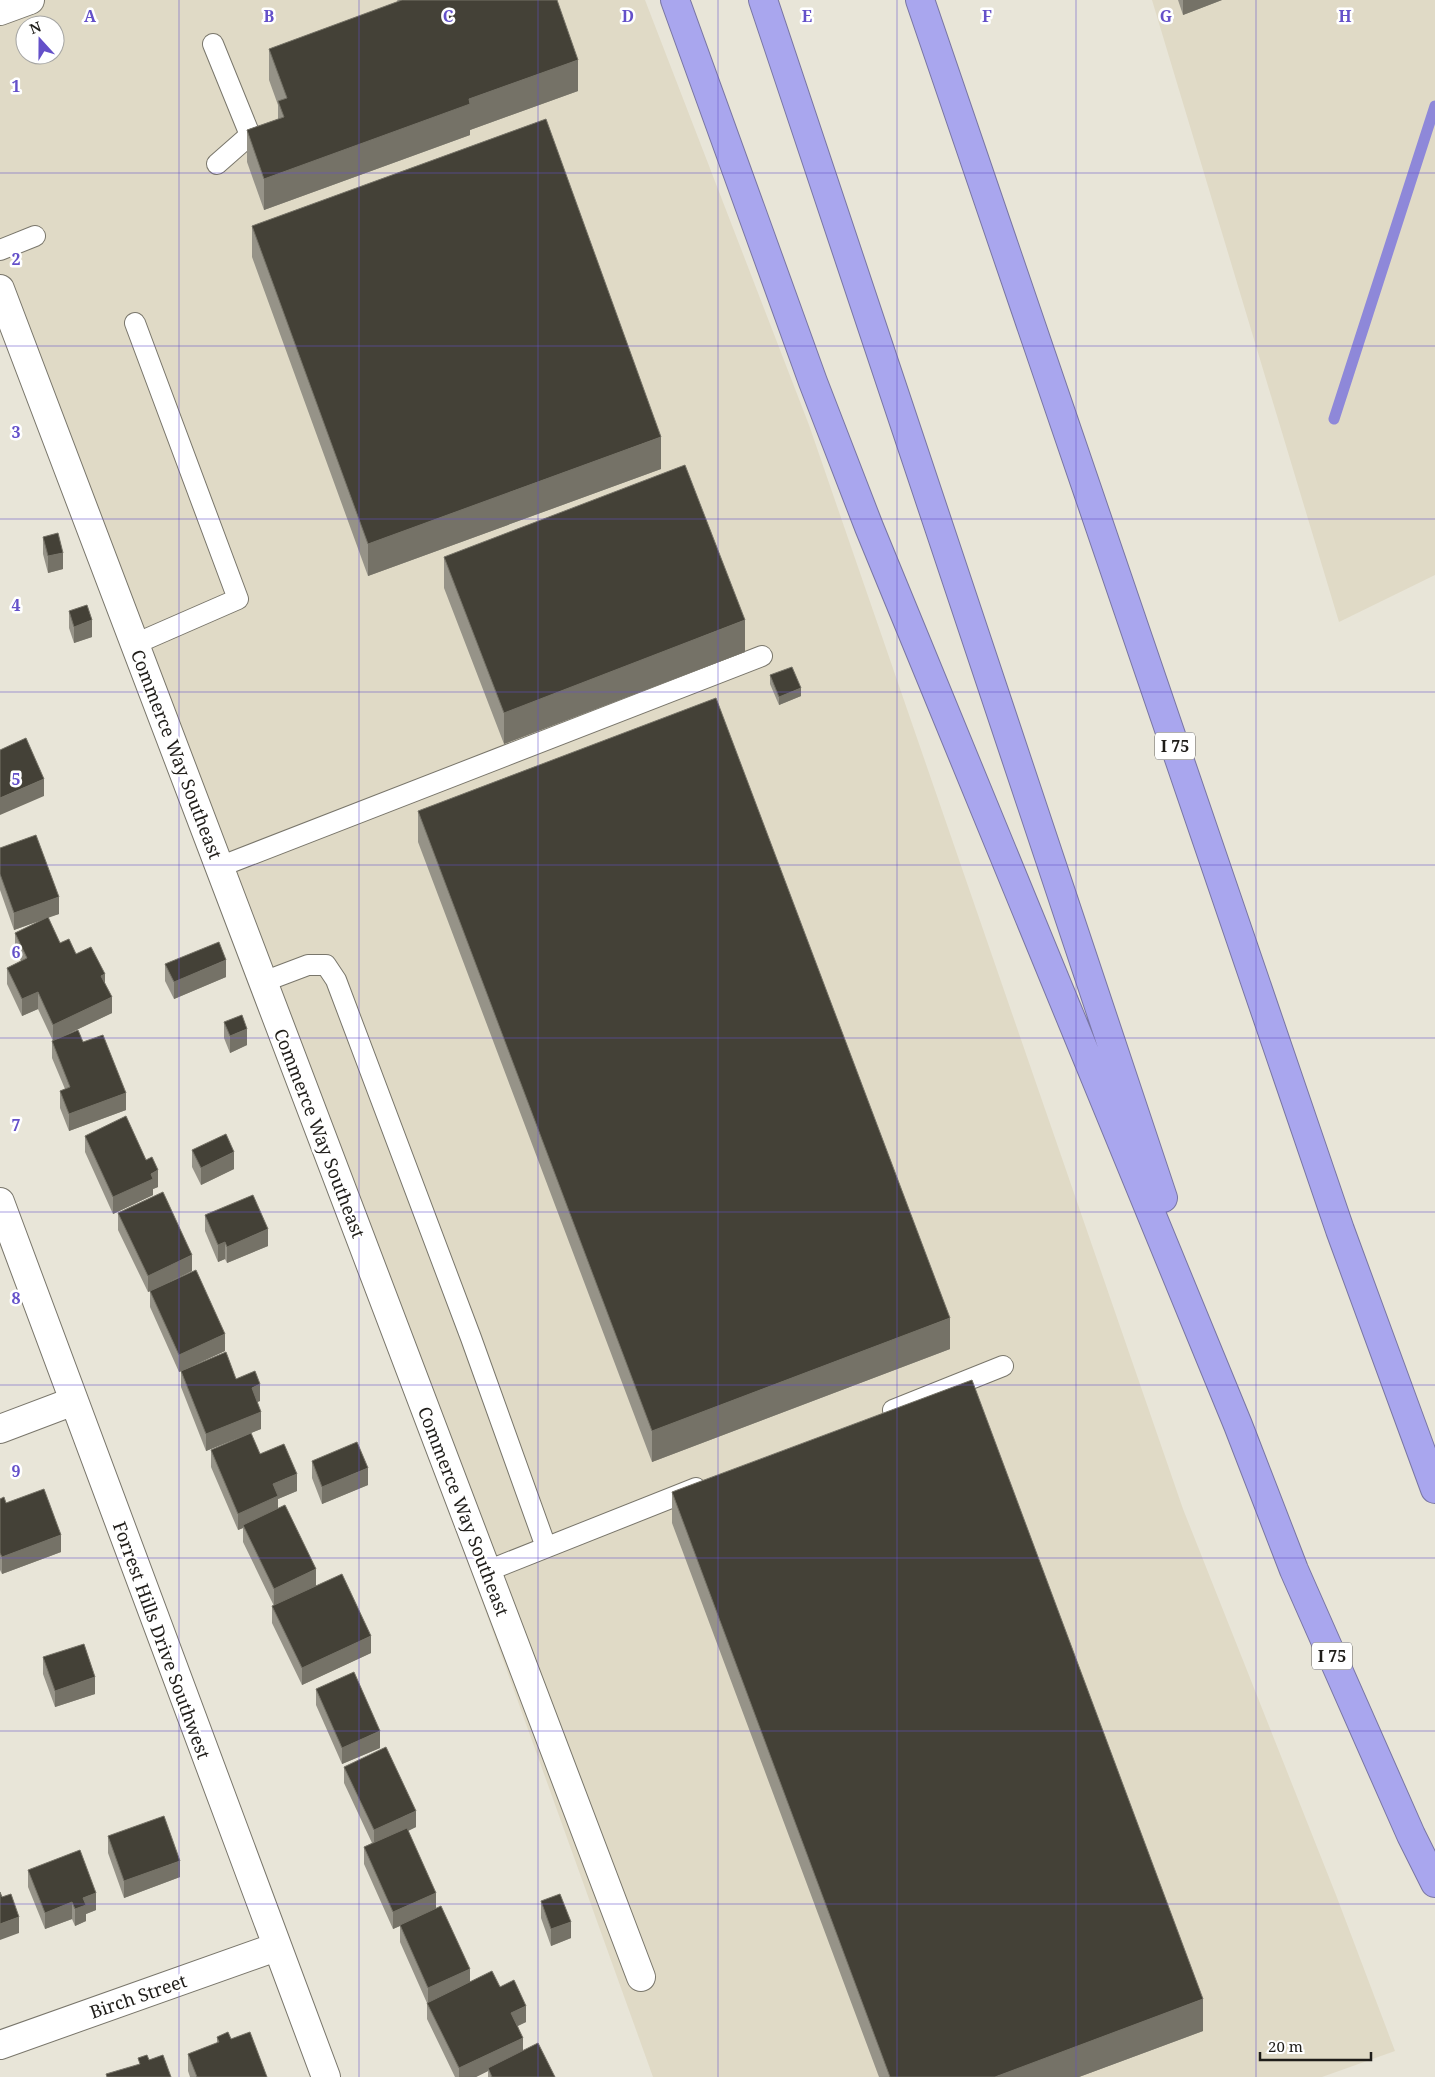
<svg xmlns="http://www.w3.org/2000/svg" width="1435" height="2077" font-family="'Noto Serif',serif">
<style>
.built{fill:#e0dac6;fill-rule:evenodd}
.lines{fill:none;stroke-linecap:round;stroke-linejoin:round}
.stream{stroke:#8e88d9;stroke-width:11}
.lane-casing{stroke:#79766b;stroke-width:22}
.street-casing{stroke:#79766b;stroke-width:30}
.secondary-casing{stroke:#79766b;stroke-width:30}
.highway-casing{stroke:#7976a3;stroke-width:30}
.lane{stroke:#fff;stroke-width:20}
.street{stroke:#fff;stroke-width:28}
.secondary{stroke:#fff;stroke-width:28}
.highway{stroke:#a9a6ee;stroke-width:28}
.wall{fill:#969388}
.shaded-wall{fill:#757267}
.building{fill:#444137;stroke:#757267}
.grid{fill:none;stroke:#6450c9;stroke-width:1;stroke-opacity:0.55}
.labels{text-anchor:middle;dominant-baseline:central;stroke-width:5;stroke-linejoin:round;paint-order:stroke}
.shield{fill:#fff;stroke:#62615e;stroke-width:1}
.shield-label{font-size:16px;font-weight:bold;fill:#1f1d19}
.street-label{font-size:18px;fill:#1f1d19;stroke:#fff}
.grid-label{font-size:16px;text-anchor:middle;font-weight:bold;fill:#6450c9;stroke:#fff;stroke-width:5;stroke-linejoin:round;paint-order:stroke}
</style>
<rect width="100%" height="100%" fill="#e8e5d8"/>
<path class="built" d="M0,0H645L809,425L1183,1509L1336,1895L1395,2051L1322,2077H653L475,1582L0,305ZM25,25H55V55H25Z
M1152,0H1435V575L1339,622Z"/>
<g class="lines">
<path class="stream" d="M1334,419L1435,106"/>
<g class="lane-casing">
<path id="lane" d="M213,44L250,135L217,164
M0,250L35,236
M135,323L238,599L135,644
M219,867L762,656
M263,982L308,965H326L336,980L471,1338L546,1547
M893,1410L1003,1366
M487,1571L696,1488"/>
</g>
<g class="street-casing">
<path id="street" d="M0,289L641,1977
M0,1202L326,2077
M0,1429L74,1401
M0,2045L276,1947"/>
</g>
<g class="secondary-casing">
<path id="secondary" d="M0,11L30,0"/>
</g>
<g class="highway-casing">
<path id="highway" d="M675,0L813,382L869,527L1238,1425L1294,1570L1411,1835L1435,1883
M763,0L1163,1198
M920,0L1340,1230L1435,1489"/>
</g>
<use href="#lane" class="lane"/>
<use href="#street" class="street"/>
<use href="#secondary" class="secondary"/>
<use href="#highway" class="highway"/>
</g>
<path class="wall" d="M397,0H557L578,91L470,130V135L264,210L247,162V130L278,119V105L269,80V49L398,2Z
M1178,0H1222L1183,15Z
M252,226L661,469L368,576L252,257Z
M43,537L63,569L48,573L43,554Z
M444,557L745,652L504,744L444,588Z
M69,611L92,637L74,643L69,628Z
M770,675L801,696L779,705L770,684Z
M418,811L950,1349L652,1462L418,842Z
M0,848L59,914L48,917L60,943L76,954L105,983L112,1013L66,1035L83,1042L126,1110L69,1131L60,1108V1091L65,1089L52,1058V1041H53L38,1009L22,1016L7,984V968L21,961L15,950V933L44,919L14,930L0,890Z
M165,964L226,977L174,999L165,981Z
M224,1022L247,1045L230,1053L224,1038Z
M85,1136L158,1187L153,1189V1195L113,1214L85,1152Z
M192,1150L234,1169L201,1185L192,1167Z
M118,1213L192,1271L168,1283L225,1351L179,1372L150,1307V1291L148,1292L118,1230Z
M205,1215L268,1246L227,1263L225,1259L218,1262L205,1231Z
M181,1371L236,1379L260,1401L257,1402L261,1429L251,1433L260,1454L297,1491L278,1499V1509L316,1586L371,1653L302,1685L272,1623V1606H274L243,1542V1528L238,1530L211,1467V1450L245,1435L206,1451L181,1387Z
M312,1461L368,1485L322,1504L312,1478Z
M672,1492L1203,2031L1079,2077H879L672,1523Z
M0,1499L61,1552L2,1574L0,1570Z
M43,1657L95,1694L55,1707L43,1674Z
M316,1689L380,1748L342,1764L316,1705Z
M344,1767L416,1827L408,1831L436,1909L470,1982L500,1987L526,2022L518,2026L523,2051L555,2077H488V2071L476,2077H455L427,2019V2003L400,1942V1926L393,1929L364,1864V1847L372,1843L344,1783Z
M108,1836L180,1877L124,1898L108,1853Z
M28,1870L96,1910L86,1914V1921L75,1926L72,1919L45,1929L28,1887Z
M541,1901L571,1938L551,1946L541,1918Z
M217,2037L231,2039L267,2077H190L188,2071V2054L217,2043Z"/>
<path class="shaded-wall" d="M1183,0H1222L1183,15Z
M578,60V91L470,130V135L264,210V179L469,99Z
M661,437V469L368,576V544Z
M63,553V569L48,573V556Z
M92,620V637L74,643V627Z
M745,620V652L504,744V713Z
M801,688V696L779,705V697Z
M44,779V796L0,815V798Z
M59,897V914L14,930V913Z
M226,960V977L174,999V982Z
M105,974V991L101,976Z
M38,992V1009L22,1016V999Z
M112,997V1013L53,1041V1025Z
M247,1029V1045L230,1053V1036Z
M126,1093V1110L69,1131V1114Z
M234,1152V1169L201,1185V1168Z
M158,1170V1187L153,1189V1195L113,1214V1197L151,1174Z
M268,1229V1246L227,1263V1247Z
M225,1242V1259L218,1262V1245Z
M192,1255V1271L148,1292V1276Z
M950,1318V1349L652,1462V1431Z
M225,1334V1351L179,1372V1355Z
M260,1384V1401L252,1404V1388Z
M261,1412V1429L206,1451V1434Z
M368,1468V1485L322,1504V1487Z
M297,1474V1491L278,1499V1513L243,1525V1528L238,1530V1514L273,1484Z
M61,1535V1552L2,1574V1557Z
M316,1569V1586L274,1606V1589Z
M371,1636V1653L302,1685V1668Z
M95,1677V1694L55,1707V1691Z
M380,1731V1748L342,1764V1748Z
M416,1811V1827L374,1847V1830Z
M180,1861V1877L124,1898V1881Z
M96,1893V1910L86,1914V1921L75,1926V1909L83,1898Z
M436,1893V1910L393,1929V1912Z
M72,1902V1919L45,1929V1913Z
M19,1917V1933L0,1940V1924Z
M571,1922V1938L551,1946V1929Z
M470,1969V1986L428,2005V1988Z
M1203,1999V2031L1079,2077H995Z
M526,2006V2022L511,2029V2013Z
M523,2038V2054L488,2068V2071L476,2077H459V2068Z"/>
<path class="building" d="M402,0H557L578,60L469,99L470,104L264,179L247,130L284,117L278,101L287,98L269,49Z
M546,119L661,437L368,544L252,226Z
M685,465L745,620L504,713L444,557Z
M58,533L63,553L48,556L43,537Z
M87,605L92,620L74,627L69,611Z
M792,667L801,688L779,697L770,675Z
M716,698L950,1318L652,1431L418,811Z
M26,738L44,779L0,798V750Z
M36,835L59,897L14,913L0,874V848Z
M48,917L60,943L69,939L76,954L91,947L105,974L101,976L112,997L53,1025L38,992L22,999L7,968L27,958L15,933Z
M219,942L226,960L174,982L165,964Z
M242,1015L247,1029L230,1036L224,1022Z
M78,1030L83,1042L103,1035L126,1093L69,1114L60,1091L70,1087L52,1041Z
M126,1116L146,1160L152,1157L158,1170L151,1174L153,1179L113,1197L85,1136Z
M226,1134L234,1152L201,1168L192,1150Z
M163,1192L192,1255L148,1276L118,1213Z
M253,1195L268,1229L227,1247L225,1242L218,1245L205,1215Z
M196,1270L225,1334L179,1355L150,1291Z
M226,1352L236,1379L255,1371L260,1384L252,1388L261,1412L206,1434L181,1371Z
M972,1380L1203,1999L995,2077H890L672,1492Z
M251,1433L260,1454L284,1444L297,1474L273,1484L278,1496L238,1514L211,1450Z
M357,1442L368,1468L322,1487L312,1461Z
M44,1489L61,1535L2,1557L0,1553V1499L4,1497L6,1503Z
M285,1505L316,1569L274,1589L243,1525Z
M342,1574L371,1636L302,1668L272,1606Z
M84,1644L95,1677L55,1691L43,1657Z
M354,1672L380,1731L342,1748L316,1689Z
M386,1747L416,1811L374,1830L344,1767Z
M164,1816L180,1861L124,1881L108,1836Z
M407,1828L436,1893L393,1912L364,1847Z
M80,1850L96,1893L83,1898L86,1905L75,1909L72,1902L45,1913L28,1870Z
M0,1892L2,1897L11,1894L19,1917L0,1924Z
M560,1894L571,1922L551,1929L541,1901Z
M441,1906L470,1969L428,1988L400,1925Z
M492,1971L500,1987L514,1980L526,2006L511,2013L523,2038L459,2068L427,2003Z
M228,2032L231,2039L250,2032L267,2077H196H197L188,2054L219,2042L217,2037Z
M538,2043L555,2077H492L488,2068Z
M147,2055L149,2060L163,2055L171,2077H107L106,2074L140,2064L138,2058Z"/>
<path class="grid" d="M179,0V2077M359,0V2077M538,0V2077M718,0V2077M897,0V2077M1076,0V2077M1256,0V2077M0,173H1435M0,346H1435M0,519H1435M0,692H1435M0,865H1435M0,1038H1435M0,1212H1435M0,1385H1435M0,1558H1435M0,1731H1435M0,1904H1435"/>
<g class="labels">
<g class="shield">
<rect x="1155" y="732.5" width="40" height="27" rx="4"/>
<rect x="1312" y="1642.5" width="40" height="27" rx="4"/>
</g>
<g class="shield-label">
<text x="1175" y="746">I 75</text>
<text x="1332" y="1656">I 75</text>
</g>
<g class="street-label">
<text transform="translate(177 754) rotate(69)">Commerce Way Southeast</text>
<text transform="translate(320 1133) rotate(69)">Commerce Way Southeast</text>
<text transform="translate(464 1511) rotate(69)">Commerce Way Southeast</text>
<text transform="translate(162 1640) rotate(70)">Forrest Hills Drive Southwest</text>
<text transform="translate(138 1996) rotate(-19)">Birch Street</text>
</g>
</g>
<g class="grid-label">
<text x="90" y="22">A</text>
<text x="269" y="22">B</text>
<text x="448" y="22">C</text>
<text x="628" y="22">D</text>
<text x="807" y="22">E</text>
<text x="987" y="22">F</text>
<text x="1166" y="22">G</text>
<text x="1345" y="22">H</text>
<text x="16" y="92">1</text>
<text x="16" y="265">2</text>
<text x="16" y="438">3</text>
<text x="16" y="611">4</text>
<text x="16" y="785">5</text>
<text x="16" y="958">6</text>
<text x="16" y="1131">7</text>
<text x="16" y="1304">8</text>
<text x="16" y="1477">9</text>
</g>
<g transform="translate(40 40) rotate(339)"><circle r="24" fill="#ffffff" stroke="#a5a5a3"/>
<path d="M0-4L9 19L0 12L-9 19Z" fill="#6450c9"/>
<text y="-8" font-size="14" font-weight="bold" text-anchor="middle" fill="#1f1d19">N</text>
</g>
<path d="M1260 2052v8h111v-8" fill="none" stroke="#1f1d19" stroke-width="2.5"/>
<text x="1268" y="2052" font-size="15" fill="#1f1d19" stroke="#ffffff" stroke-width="4" paint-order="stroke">20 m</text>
</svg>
